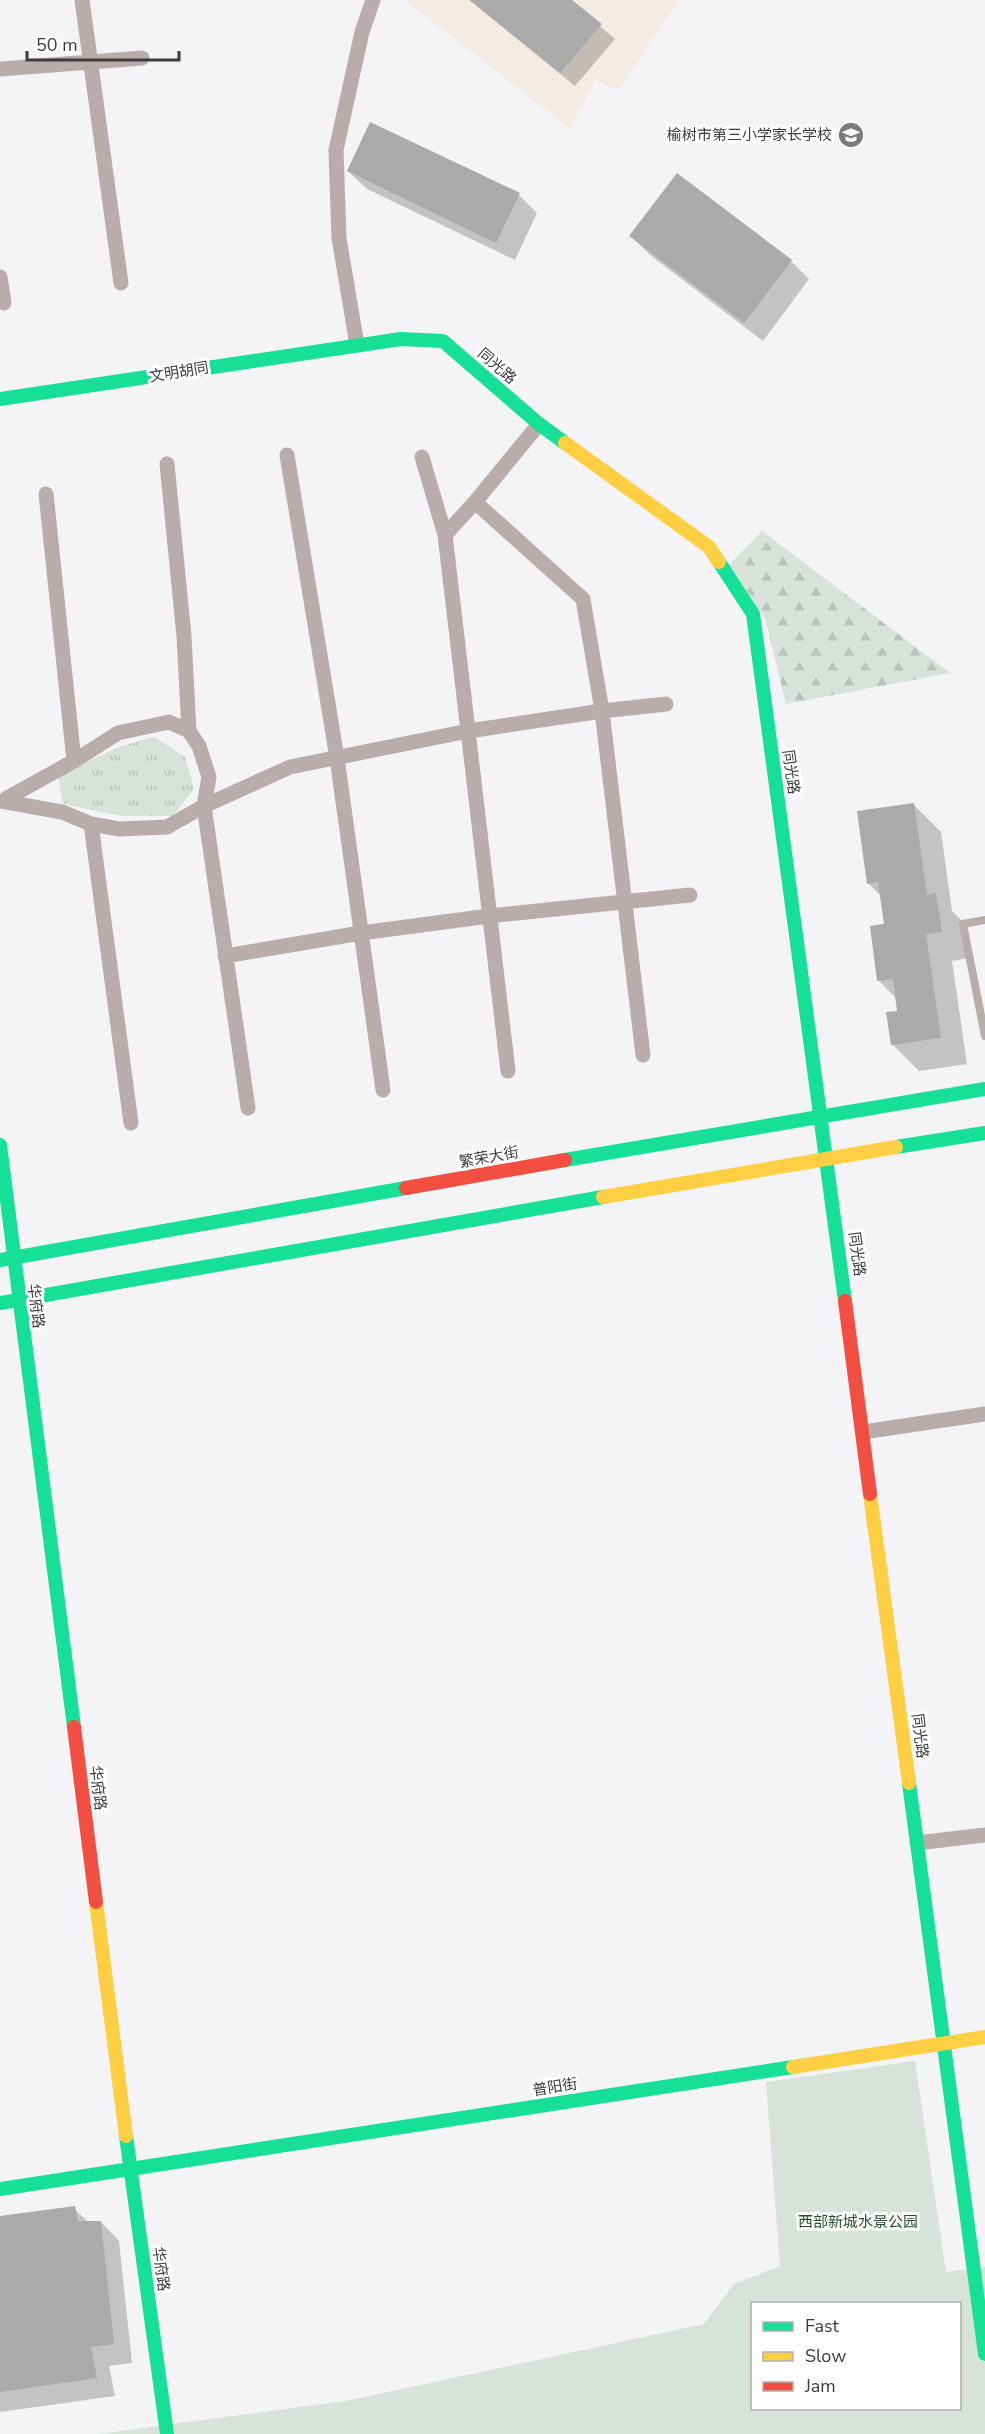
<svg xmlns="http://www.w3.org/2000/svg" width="985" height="2434" font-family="'Nunito Sans','Noto Sans SC',sans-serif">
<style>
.commercial{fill:#f3ece3}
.grass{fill:url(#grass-tufts)}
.forest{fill:url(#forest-firs)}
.park{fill:#d7e2da;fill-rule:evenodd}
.shadow{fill:#0003}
.building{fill:#abaaab}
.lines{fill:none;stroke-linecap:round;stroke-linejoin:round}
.lane{stroke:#b9adac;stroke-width:8}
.street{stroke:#b9adac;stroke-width:15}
.fast{stroke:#16e098;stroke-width:14}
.slow{stroke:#ffcf43;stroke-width:14}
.jam{stroke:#f24e42;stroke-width:14}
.labels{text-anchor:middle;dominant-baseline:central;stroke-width:6;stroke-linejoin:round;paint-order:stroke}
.poi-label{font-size:15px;fill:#3c3c3e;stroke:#fff;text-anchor:end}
.street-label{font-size:15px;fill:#3c3c3e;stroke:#fff}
.park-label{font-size:15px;fill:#24502f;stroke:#fff}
</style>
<defs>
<pattern id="grass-tufts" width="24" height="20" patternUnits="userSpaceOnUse" patternTransform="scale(1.5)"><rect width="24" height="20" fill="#d7e2da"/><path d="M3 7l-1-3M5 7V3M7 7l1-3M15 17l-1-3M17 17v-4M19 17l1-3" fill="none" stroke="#b9c3bc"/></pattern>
<pattern id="forest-firs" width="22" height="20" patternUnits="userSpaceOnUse" patternTransform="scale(1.5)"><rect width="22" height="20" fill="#d7e2da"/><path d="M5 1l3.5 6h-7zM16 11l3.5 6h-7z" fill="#b9c3bc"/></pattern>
</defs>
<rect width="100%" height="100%" fill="#f4f3f6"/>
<path class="commercial" d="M405,0H680L618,90L595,80L570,129Z"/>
<path class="grass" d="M154,737L185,757L194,789L173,816H122L63,804L58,776L118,747Z"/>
<path class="forest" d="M762,531L950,673L786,704L765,618L729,565Z"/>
<path class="park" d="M915,2061L946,2272L985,2267V2434H98L346,2401L704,2324L734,2284L780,2266L766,2082ZM752,2304H960V2408H752Z"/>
<path class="shadow" d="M469,0H569L615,39L575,86Z
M348,171L519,195L537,213L515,260L367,189Z
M631,236L791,261L809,279L763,341L650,255Z
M914,805L941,832L952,911L963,922L968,958L952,961L967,1064L919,1071L892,1044L899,1012L897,999L879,981L885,925L881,896L868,883Z
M74,2208L89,2223L101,2222L119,2241L132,2363L109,2366L115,2396L0,2412V2218Z"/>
<path class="building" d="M470,0H572L602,24L560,73Z
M370,122L520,193L496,243L347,171Z
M677,173L792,260L744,323L629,236Z
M914,803L927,895L936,893L942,932L926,934L941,1038L891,1045L886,1012L897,1011L893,979L877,981L870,926L884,924L878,882L867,884L857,811Z
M75,2206L78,2221H101L114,2344L91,2347L97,2378L0,2392V2216Z"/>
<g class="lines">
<path class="lane" d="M985,920L963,924L985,1036"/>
<path class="street" d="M82,0L121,283
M0,69L142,58
M0,277L4,303
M357,345L339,238L336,150L362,32L373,0
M287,455L337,758L383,1090
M422,457L445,535L508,1071
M167,464L184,636L189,731
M46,494L74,761
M475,502L583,599L602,711L643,1055
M445,535L475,502L539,424
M0,801L62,812L91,824L119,829L167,827L204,806L209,777L199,746L189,731L169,722L118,733L74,761L2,801
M91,824L131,1123
M225,956L361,933L489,916L690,895
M248,1108L204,806L290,767L468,731L602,711L666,704
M863,1432L985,1414
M917,1843L985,1835"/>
<path class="fast" d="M0,399L401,339L443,341L539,424L565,443
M719,562L753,614L845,1301
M0,1145L74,1727
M896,1147L985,1133
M565,1160L985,1089
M0,1260L406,1188
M0,1303L603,1197
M909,1783L985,2354
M126,2136L167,2434
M0,2189L793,2067"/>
<path class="slow" d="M565,443L709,547L719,562
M603,1197L896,1147
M870,1494L909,1783
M96,1902L126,2136
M793,2067L985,2037"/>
<path class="jam" d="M406,1188L565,1160
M845,1301L870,1494
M74,1727L96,1902"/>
</g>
<defs>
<g id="school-disc" transform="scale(1.35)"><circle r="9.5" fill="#7c7c7e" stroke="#fff"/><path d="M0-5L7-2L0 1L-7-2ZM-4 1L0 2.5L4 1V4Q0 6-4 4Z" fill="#fff"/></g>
</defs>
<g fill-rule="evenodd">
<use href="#school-disc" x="851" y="135"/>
</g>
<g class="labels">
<g class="poi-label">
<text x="832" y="135">榆树市第三小学家长学校</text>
</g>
<g class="street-label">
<text transform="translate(497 366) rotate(41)">同光路</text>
<text transform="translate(179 372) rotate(-9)">文明胡同</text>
<text transform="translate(791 772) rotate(82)">同光路</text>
<text transform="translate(489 1157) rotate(-10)">繁荣大街</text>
<text transform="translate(857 1254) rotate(82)">同光路</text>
<text transform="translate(36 1306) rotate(83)">华府路</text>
<text transform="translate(920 1736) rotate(83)">同光路</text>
<text transform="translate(98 1788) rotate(83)">华府路</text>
<text transform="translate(555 2087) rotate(-9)">普阳街</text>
<text transform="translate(161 2269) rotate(82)">华府路</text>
</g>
<g class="park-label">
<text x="858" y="2222">西部新城水景公园</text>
</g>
</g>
<rect x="751" y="2302" width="210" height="108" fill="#ffffff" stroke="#b1b1b2" stroke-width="1.5"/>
<rect x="763" y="2322" width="30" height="9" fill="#16e098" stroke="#b1b1b2" stroke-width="1.5"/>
<text x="805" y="2332" font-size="18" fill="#3c3c3e">Fast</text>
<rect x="763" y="2352" width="30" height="9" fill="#ffcf43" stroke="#b1b1b2" stroke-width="1.5"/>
<text x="805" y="2362" font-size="18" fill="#3c3c3e">Slow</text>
<rect x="763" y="2382" width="30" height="9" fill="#f24e42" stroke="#b1b1b2" stroke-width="1.5"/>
<text x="805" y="2392" font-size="18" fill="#3c3c3e">Jam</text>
<path d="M27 51v9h152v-9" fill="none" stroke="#3c3c3e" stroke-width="3"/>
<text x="36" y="51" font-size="18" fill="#3c3c3e" stroke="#ffffff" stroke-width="4.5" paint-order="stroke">50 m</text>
</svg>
